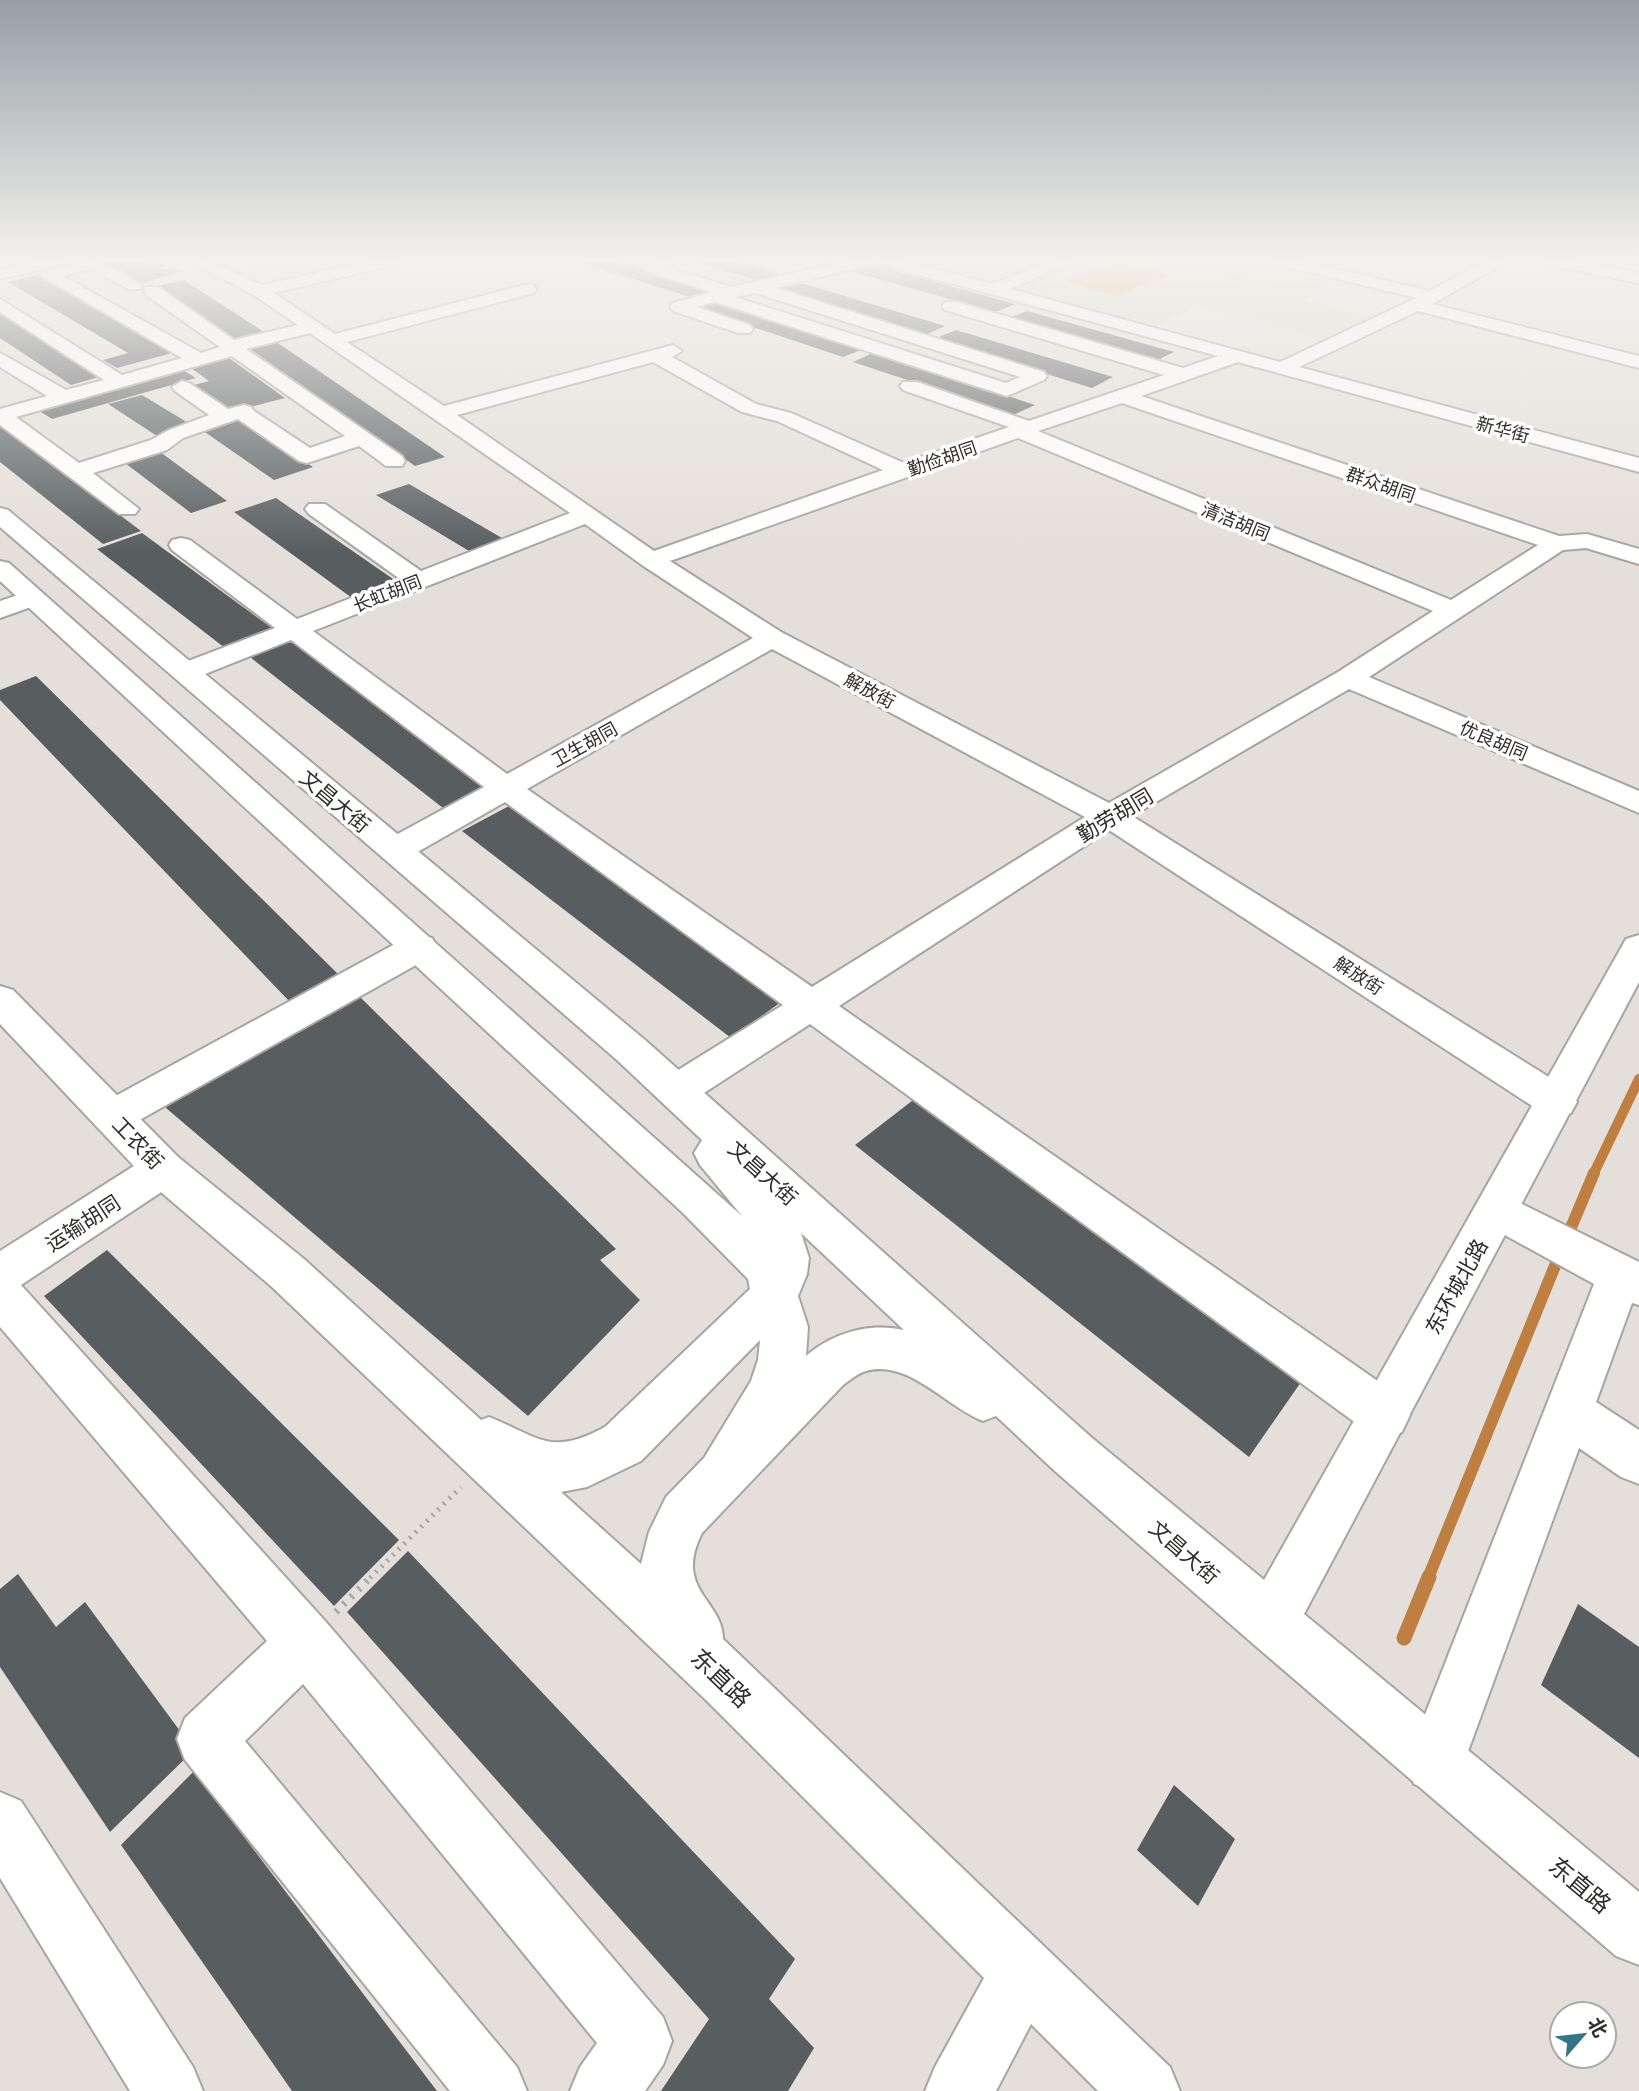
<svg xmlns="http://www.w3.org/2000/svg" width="1639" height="2091" font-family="'Playfair Display','Noto Sans SC',serif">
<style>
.built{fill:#ded3c9}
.green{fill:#e3a66f}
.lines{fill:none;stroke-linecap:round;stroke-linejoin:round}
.stream-far2{stroke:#bf7f40;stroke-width:10}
.stream-far1{stroke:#bf7f40;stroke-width:12}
.stream{stroke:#bf7f40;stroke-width:15}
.building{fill:#585e60}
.minor-casing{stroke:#a9a4a0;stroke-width:4}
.major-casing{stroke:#a9a4a0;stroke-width:4}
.path-far2{stroke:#a9a5a1;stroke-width:2;stroke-dasharray:1 2.5;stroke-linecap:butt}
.path-far1{stroke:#a9a5a1;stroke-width:5;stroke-dasharray:2 6;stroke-linecap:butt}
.path{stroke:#a9a5a1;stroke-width:7;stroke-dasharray:2.5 8;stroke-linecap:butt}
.minor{fill:#fff;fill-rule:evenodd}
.major{fill:#fff;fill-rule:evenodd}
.labels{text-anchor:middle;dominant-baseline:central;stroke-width:7;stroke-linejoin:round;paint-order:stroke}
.far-street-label{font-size:18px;fill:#2f2d2b;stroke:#fff}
.street-label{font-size:21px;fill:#2f2d2b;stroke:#fff}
.near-street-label{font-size:24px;fill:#2f2d2b;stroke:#fff}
</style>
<rect width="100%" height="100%" fill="#e4dfda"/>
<path class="built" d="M226,259H375L276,282Z
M951,259H1254L1334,279L1302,300L1371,317L1326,340L1199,305L1152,328L929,266Z"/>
<path class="green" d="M1119,261L1170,275L1115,296L1064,281Z"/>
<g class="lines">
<path class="stream-far2" d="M1593,1175L1639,1079"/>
<path class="stream-far1" d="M1567,1237L1594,1173
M1428,1578L1561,1251"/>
<path class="stream" d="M1404,1638L1429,1577"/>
</g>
<path class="building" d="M126,259H150L147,261L150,263L159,261L167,266L159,268L162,270L172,267L180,272L142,283L108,263Z
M612,259L716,292L696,299L574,260Z
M729,259L786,276L766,283L690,260Z
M852,259L857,261L839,267L814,260Z
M870,264L1015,304L996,312L850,271Z
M36,275L172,353L117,368L103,360L128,353L8,282Z
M184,280L267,334L237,342L156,286Z
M795,281L945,326L925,335L774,288Z
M713,299L866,348L843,357L690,306Z
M0,311L103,376L71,385L0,338Z
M1027,311L1174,352L1156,361L1008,318Z
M956,330L1113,377L1092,388L934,339Z
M272,339L445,457L415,466L246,346Z
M875,352L1035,405L1013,415L853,362Z
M229,358L285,398L230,412L194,385L209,381L191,368Z
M181,369L196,378L52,419L38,410Z
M142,395L195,427L160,438L108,404Z
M236,417L313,467L274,480L199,428Z
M0,424L141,531L103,544L0,462Z
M156,449L227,501L191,513L121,460Z
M409,484L502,538L469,551L376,495Z
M276,498L396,581L352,598L234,512Z
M142,533L273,629L225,648L97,549Z
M291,641L486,786L443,808L250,657Z
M36,676L339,975L290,1002L0,700V690Z
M511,805L781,1002L731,1038L462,831Z
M360,997L616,1249L600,1260L640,1300L528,1416L166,1108L172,1090L333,999Z
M917,1097L1301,1382L1249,1457L855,1145Z
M107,1250L399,1540L334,1606L44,1296Z
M408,1551L795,1959L769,1999L814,2048L788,2091H661L709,2019L347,1612Z
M18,1574L56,1627L85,1602L194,1750L110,1832L0,1667V1589Z
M1578,1604L1639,1647V1758L1541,1685Z
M194,1771L437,2091H292L121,1845Z
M1174,1785L1235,1839L1198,1906L1137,1850Z"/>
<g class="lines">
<g class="minor-casing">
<path id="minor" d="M42,259H72L70,262L0,279V269Z
M94,259L142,285L140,289H128L93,269L63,276L201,353L220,347L146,295L144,291L146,287H158L234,340L298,325L254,295L186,259H207L262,285L378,259H408L406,262L274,293L335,334L528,284L534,285L536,289L534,293L347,342L444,406L673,345L682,351L672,357L756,404L791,413L904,463L1009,427L903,390L900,386L903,382H917L1029,421L1164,375L945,310L942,306L945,302H957L1183,368L1218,356L876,263L776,288L1044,372L1047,376L1044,380L1007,396L715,302L697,307L750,325L753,329L750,333H738L673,311L670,307L673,303L712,292L646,271L644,268C655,257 670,259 684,259L668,268L732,287L855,259H899L992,284L1058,259H1082L1010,289L1280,362L1416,298L1267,262L1265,259H1295L1429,291L1491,259H1512L1432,304L1639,356V368L1418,311L1299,367L1639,458V472L1238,362L1141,396L1559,536L1587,534L1639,549V564L1586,548L1563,550L1369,677L1639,791V813L1349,689L1132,816L1571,1091L1577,1102L1571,1113L1557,1118L1543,1113L1109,830L839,1006L1402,1398L1410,1415L1402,1432L1385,1439L1368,1432L810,1024L690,1102L676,1107L662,1102L656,1091L662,1080L783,1005L505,802L407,858L395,861L383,858L379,850L383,842L484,787L291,640L195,678L185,680L175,678L171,672L175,666L275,628L172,550L169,545L172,540L181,538L190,540L297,619L400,579L309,514L305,509L309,504H325L421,571L570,513L310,333L246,349L402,456L405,461L402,466H386L359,446L307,463L299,461L238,419L183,438L167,450L93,473L139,509L135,514H119L0,425V409L47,396L0,367V353L66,390L104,380L0,312V299L122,375L182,358L40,275L42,271ZM755,293L1020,377L1006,383L735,297ZM232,356L345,436L310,448L254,411L251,407L244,405L228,409L189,383L182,381L172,387L175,391L209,415L169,430L151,440L79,463L16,417ZM653,362L742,412L777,421L883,470L654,551L457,415ZM1122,403L1538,545L1451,600L1038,431ZM1018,438L1433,611L1338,672L1109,803L781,632L670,561ZM585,524L642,565L753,638L507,774L313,631ZM772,649L1085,817L812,987L527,789Z
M1536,259H1570L1639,273V283L1544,264Z
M33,590L42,593L46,598L42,603L0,618V601Z
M419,935L432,938L437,947L432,956L127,1127L113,1132L99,1127L93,1116L99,1105L406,938Z
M163,1152L178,1157L184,1169L178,1181L21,1285L326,1622L663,2017L672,2041L663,2065L645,2091H570L580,2067L597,2043L303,1684L245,1741L517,2067L527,2091H450L185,1760L177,1739L185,1718L267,1641L0,1327V1251L148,1157Z
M1498,1192L1639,1262V1305L1632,1303L1596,1402L1639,1430V1484L1621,1477L1579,1448L1456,1784L1435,1792L1414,1784L1406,1763L1594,1284L1483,1223L1476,1210L1483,1197Z
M0,1792L21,1801L193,2067L203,2091H130L0,1878Z"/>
</g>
<g class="major-casing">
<path id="major" d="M0,508L8,510L645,1040L1092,1438L1264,1580L1621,948L1626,939L1639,935V982L1304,1614L1639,1892V1965L1616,1956L1251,1642L1056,1472L996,1416L983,1421C946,1407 909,1359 866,1371C858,1373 850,1380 843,1385L702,1533C673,1590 723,1600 723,1639L1170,2067L1180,2091H1098L1031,2024L996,2091H925L935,2067L984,1978L706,1700L272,1287L148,1181L0,1024V986L13,990L178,1157L304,1259L481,1420L489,1417C539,1437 550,1457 605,1427L750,1289L748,1279L683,1213L0,581V561L9,563L742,1216L700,1165L694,1153L702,1140L617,1060L0,527ZM801,1233L904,1330C870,1322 832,1333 806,1356L808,1327L798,1296L807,1274L809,1258ZM760,1340L758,1360L751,1381L704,1458L666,1497L649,1532L641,1564L561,1492L587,1487L641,1461Z"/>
</g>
<path class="path-far2" d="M1167,259L1262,285L1271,281
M1234,277L1246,272"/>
<path class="path-far1" d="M370,1578L461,1487"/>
<path class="path" d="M336,1612L371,1577"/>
<use href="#minor" class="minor"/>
<use href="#major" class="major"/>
</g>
<linearGradient id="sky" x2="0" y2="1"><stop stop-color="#979fa5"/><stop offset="0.47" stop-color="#f3f1ee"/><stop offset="1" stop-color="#f3f1ee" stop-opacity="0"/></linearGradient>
<rect width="1639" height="552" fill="url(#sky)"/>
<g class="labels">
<g class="far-street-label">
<text transform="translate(1503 429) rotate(15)">新华街</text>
<text transform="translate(942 458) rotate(-19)">勤俭胡同</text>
<text transform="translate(1381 484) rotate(19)">群众胡同</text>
<text transform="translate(1236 521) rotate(22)">清洁胡同</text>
<text transform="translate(387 593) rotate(-21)">长虹胡同</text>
<text transform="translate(870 690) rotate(28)">解放街</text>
<text transform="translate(1494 740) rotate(23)">优良胡同</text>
<text transform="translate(584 744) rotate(-29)">卫生胡同</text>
<text transform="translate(1359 975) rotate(33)">解放街</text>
</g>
<g class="street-label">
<text transform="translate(336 800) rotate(40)">文昌大街</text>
<text transform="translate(1114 814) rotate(-31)">勤劳胡同</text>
<text transform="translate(139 1142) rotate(46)">工农街</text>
<text transform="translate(764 1172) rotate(42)">文昌大街</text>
<text transform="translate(82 1222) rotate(-33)">运输胡同</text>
<text transform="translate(1455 1286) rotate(-61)">东环城北路</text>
<text transform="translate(1185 1551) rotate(41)">文昌大街</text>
</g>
<g class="near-street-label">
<text transform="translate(722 1677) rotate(44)">东直路</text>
<text transform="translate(1581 1884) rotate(40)">东直路</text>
</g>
</g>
<g transform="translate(1583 2035) rotate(62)"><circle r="33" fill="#ffffff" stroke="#acabaa" stroke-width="2"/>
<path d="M0-5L12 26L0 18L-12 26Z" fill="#337687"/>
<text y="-10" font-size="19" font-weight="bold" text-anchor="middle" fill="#2f2d2b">北</text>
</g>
</svg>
